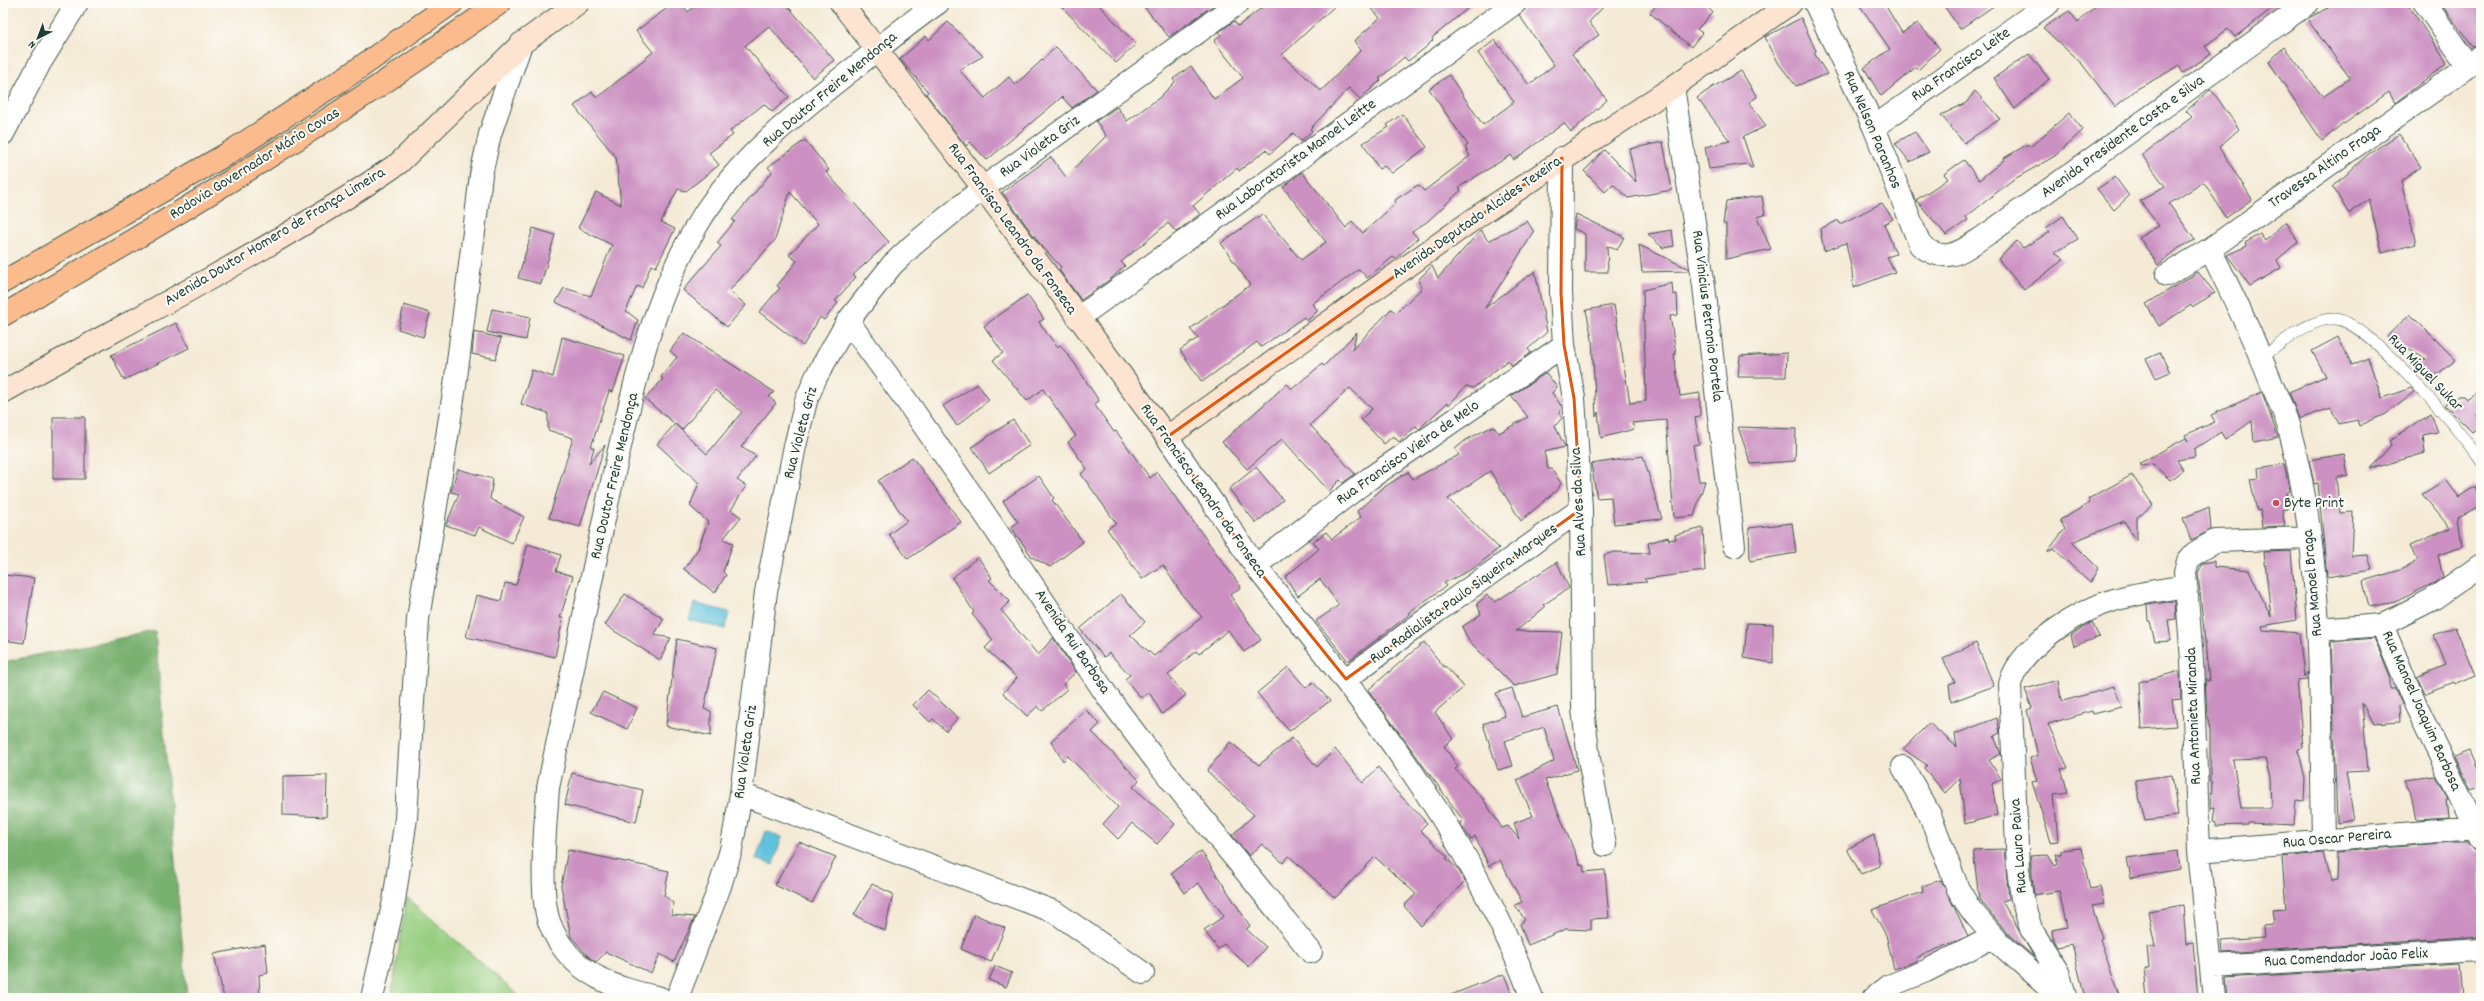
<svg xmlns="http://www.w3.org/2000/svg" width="2484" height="1001" font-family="Dekko,sans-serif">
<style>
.green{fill:#97ce81;stroke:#5b865a}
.forest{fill:#79b16f;stroke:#4c7752}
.water{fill:#5fc3dd;stroke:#3f8088}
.building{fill:#cc91c2;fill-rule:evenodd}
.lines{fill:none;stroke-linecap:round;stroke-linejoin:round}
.service-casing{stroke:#3f574c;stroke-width:12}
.minor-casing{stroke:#3f574c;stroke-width:24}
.secondary-casing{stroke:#3f574c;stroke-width:24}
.trunk-casing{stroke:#3f574c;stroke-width:24}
.service{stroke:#fff;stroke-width:11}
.minor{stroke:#fff;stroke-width:22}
.secondary{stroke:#fde4d1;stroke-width:22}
.trunk{stroke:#fbbb8d;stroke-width:22}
.marked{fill:none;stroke:#de580e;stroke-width:3;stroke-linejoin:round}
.poi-dot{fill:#d1495b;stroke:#fdfcf7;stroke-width:1.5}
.labels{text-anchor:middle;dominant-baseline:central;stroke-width:4;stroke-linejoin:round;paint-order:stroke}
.street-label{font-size:16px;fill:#1f3d34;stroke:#fdfcf7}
.poi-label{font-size:16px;fill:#1f3d34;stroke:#fdfcf7;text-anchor:start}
</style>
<rect width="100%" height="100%" fill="#fdfcf7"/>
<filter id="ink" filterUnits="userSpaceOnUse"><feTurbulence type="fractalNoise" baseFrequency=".025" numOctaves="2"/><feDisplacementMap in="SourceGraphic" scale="8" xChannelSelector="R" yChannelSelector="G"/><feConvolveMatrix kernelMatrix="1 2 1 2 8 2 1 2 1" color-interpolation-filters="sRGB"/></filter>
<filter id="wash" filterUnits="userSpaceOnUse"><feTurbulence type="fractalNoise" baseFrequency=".012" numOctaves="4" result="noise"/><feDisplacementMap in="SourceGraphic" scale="16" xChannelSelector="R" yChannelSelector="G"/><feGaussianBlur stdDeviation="0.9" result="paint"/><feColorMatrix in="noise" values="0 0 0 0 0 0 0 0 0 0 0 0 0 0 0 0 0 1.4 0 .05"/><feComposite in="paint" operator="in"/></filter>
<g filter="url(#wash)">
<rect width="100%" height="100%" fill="#f4ead5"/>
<path class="green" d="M407,897L521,998H391Z"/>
<path class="forest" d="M155,631L187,998H3V662Z"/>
<path class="water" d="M694,603L729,612L725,629L689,620Z
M766,831L782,837L773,865L756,859Z"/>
<g id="blocks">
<path class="building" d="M674,3H681L688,12L698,3H785L834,60L813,78L769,26L745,46L789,97L772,112L764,104L730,131L733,135L709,153L719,165L686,191L678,189L661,222L675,229L656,267L651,265L642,288L637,286L626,311L638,320L631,340L556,302L564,288L591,296L612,245L578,228L596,192L621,205L616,157L574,106L592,92L597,98L653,52L636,31Z
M1058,3H1097L1136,44L1116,63Z
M1141,3H1217L1169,37Z
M1268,3H1338L1282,55L1321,91L1361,50L1354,41L1380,18L1367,3H1474L1432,38L1433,40L1425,48L1408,61L1404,57L1379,79L1381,80L1360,99L1349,88L1310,129L1312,131L1301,141L1293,133L1270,154L1266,150L1239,171L1237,168L1193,206L1200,214L1176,232L1168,223L1121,262L1125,266L1112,278L1081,300L1059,270L1061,267L1040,244L1002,192L1051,157L1066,177L1106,136L1096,121L1117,107L1127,121L1159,98L1175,82L1173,79L1191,66L1214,99L1243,78L1214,41L1221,35L1219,32L1234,21L1238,26Z
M1527,3H1607L1589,22L1599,35L1572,54L1607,100L1571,132L1564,123L1514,160L1511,155L1459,187L1461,190L1428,221L1412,232L1418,238L1395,259L1393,257L1367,278L1359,269L1312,304L1318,310L1307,321L1304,317L1261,347L1257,342L1202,382L1180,350L1198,338L1190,329L1250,285L1221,243L1262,214L1301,260L1326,242L1283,187L1302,172L1346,228L1352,221L1363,233L1396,203L1395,200L1418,185L1424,191L1470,156L1465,147L1468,145L1429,89L1449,75L1483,125L1514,102L1478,53L1495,40L1529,85L1554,65L1519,15L1526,8Z
M1658,3H1704L1713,13L1697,29L1702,33L1691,47L1650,13Z
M1858,3H1884L1902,33L1918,23L1940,49L1918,70L1916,67L1881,96L1864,68L1890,49Z
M1942,3H1998L1960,29Z
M2099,3H2279L2235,37L2228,29L2205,46L2211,54L2183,73L2179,66L2137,89L2115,107L2082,64L2043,28L2069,11L2078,22Z
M2337,3H2407L2447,63L2395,103L2389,92L2344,124L2343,123L2322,141L2269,62L2284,47L2323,97L2350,78L2307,19Z
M2440,3H2481V45L2473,47Z
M1801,18L1816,51L1814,53L1827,74L1796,86L1779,64L1765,37Z
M948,22L983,56L959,70L985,98L1009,77L1015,85L1056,47L1097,90L1072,108L1062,97L987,160L970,142L966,146L926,94L928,92L900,59L926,36L929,40Z
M2029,54L2049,79L2015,109L1994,78Z
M1741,71L1757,97L1749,102L1766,126L1743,137L1753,167L1751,168L1747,164L1709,169L1705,147L1730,141L1697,98L1711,88Z
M2211,89L2239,129L2219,147L2252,199L2226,218L2204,182L2169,204L2195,240L2179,248L2158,265L2139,237L2159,226L2140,201L2165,186L2142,155L2192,117L2186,111Z
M1975,91L2000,119L1964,143L1941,115L1966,103Z
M2069,113L2083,130L2055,156L2011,181L1966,217L1968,220L1946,235L1916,200L1948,179L1944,174L1964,160L1979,180L2005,159L2004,158L2028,144L2030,147Z
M1402,114L1427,147L1392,173L1384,166L1379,169L1363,143L1389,127L1387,125Z
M1915,132L1929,152L1910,162L1895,143Z
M2399,134L2421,167L2401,181L2416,244L2382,253L2369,199L2349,214L2333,187L2367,155Z
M805,140L829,170L826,172L889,242L853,275L856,277L835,301L838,303L824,320L820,317L803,346L759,312L780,288L777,286L797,261L789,255L818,224L790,192L775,240L729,291L746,305L727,327L683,290L721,246L717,243L735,221L732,220L772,172L768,167Z
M1663,142L1672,190L1628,198L1613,184L1605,192L1584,171L1604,150L1636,182L1629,149Z
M2115,177L2129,196L2114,210L2097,189Z
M1762,196L1765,215L1757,217L1771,249L1726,259V224H1723L1726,201Z
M1882,203L1893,219L1884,224L1896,254L1887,257L1895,272L1853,288L1852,271L1846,243L1824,251L1820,229L1839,220L1840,224Z
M1576,214L1624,237L1617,250L1607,246L1608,272H1585V234L1574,229Z
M2063,216L2078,239L2054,253L2064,259L2024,290L1998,259L2017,241L2023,248L2050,232L2046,228Z
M1527,221L1534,232L1485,308L1535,271L1547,332L1528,349L1531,353L1512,366L1508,360L1473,388L1466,386L1449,405L1447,403L1419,429L1416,426L1399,442L1393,436L1384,444L1361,419L1372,409L1350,388L1310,425L1355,474L1343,483L1340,480L1329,491L1282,439L1247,469L1222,442L1287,384L1292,389L1322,364L1324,366L1357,332L1352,350L1391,309L1396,313L1422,288L1418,280L1432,266L1438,278L1481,230L1488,241Z
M2286,221L2298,242L2277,260L2281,268L2250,286L2227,255L2247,246L2245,243L2260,234L2265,241Z
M533,228L555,235L541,284L518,278Z
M1672,230L1674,246L1663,248L1648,234Z
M1639,245L1689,269V271L1642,272Z
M2198,272L2215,293L2192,307L2191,305L2159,326L2146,304Z
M1672,283L1673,295L1677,294L1678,315L1670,316L1676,354H1674L1680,396L1700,393V416L1695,417L1699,444L1693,445L1699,481H1705L1694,516L1674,518L1666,420L1632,423L1634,429L1601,438L1598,412L1596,417L1592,339L1586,310L1614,305L1630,403L1646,401L1643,290Z
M1027,295L1044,319L1039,322L1057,347L1060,345L1075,364L1099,401L1094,404L1114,432L1116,431L1150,478L1157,472L1241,587L1230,595L1261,640L1244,652L1228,630L1199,654L1196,651L1168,675L1186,695L1162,714L1149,692L1141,698L1125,679L1130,675L1109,653L1104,657L1080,629L1121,594L1145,622L1130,635L1154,656L1202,617L1183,596L1163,565L1142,579L1107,529L1116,523L1081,474L1087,469L1068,442L1076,436L1043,389L1027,401L993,360L1003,353L984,326Z
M404,305L430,313L423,337L398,329Z
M492,309L530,317L526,340L487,332Z
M2410,314L2456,360L2431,379L2417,367L2425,359L2387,336Z
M176,323L189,348L124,380L111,355Z
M474,332L501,338L496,359L472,354Z
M684,333L774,392L769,397L776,403L741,447L756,456L737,480L746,486L731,510L741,517L723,539L733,543L723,572L726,575L715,593L684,569L698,549L708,522L690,506L699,483L657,444L675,424L645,399L663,379L661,377L677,357L670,351ZM715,390L742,412L707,454L675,424L682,430Z
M562,337L625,356L613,392L609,391L591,447L594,448L589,464L605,445L580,527L549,518L573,438L548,430V413L521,404L532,370L553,377Z
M2338,337L2352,365L2368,358L2382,398L2411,388L2414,392L2385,414L2359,426L2357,420L2339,424L2331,408L2299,419L2289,392L2326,376L2312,351Z
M1787,353L1786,377H1738L1740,356Z
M2160,353L2170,372L2156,378L2146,359Z
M1546,373L1557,387L1552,393L1562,407L1559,414L1562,418L1555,426L1565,447L1544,452L1548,469H1552L1561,483L1558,489L1521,521L1490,471L1448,499L1499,548L1474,568L1444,583L1446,586L1408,613L1409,615L1348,661L1316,621L1339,605L1320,579L1298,596L1285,577L1319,549L1313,542L1326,532L1332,539L1361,517L1357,511L1383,488L1408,472L1413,479L1459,455L1455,449L1466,440L1493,426L1499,433L1528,417L1511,396Z
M978,384L989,400L957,426L943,406Z
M2481,390V411L2477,415L2481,425L2472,432L2445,405L2458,396H2463L2466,399Z
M2262,392L2278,437L2254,442L2252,421L2225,440L2221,432L2194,449L2195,457L2177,460L2183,470L2170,480L2153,464L2141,466L2140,463L2186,438L2188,441L2185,435L2215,422L2211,415Z
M2431,414L2438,432L2423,435L2425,453L2370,469L2391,445L2389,441Z
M53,417H85V479H53Z
M1013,420L1030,445L989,473L972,447Z
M1738,427L1796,429L1795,461L1751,464Z
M2344,454L2348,475L2336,478L2340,513L2353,512L2351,556L2368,555L2372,570L2327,577L2318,483L2314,484L2309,460Z
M1643,456L1662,519L1614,524L1611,497L1597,498L1591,464Z
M912,457L961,522L908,559L889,534L907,521L878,481Z
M2284,464L2290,491L2286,493L2287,509L2282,510L2285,526L2262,527L2260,510L2257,511L2250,479L2259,478L2258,468Z
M1256,467L1283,500L1256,523L1229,489Z
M458,469L493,479L490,499L524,517L512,543L479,527L475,535L446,525L459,494L451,492Z
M2132,475L2153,505L2137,517V541L2124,521L2072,542L2098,568L2090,583L2054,549L2047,552L2065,529L2060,520L2090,503L2088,499Z
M1039,476L1054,498L1052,500L1083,542L1050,567L1032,557L1011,527L1018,522L1003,501Z
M2446,480L2459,497L2475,486L2481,506L2458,517L2462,547L2438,555L2443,577L2436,582L2395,602L2369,607L2363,581L2397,571L2417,561L2410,546L2450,528L2422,494Z
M2209,507L2211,530L2191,540L2183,518Z
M1792,523L1796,553L1750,561L1749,528Z
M1703,528L1705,571L1644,579L1647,582L1608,585L1604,555L1614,552L1650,553L1648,543L1668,537L1669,540L1676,539L1675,535Z
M528,544L561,555L556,571L573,576L560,618H563L555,657L466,637L476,595L501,601L505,583L516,585Z
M2291,551L2297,620L2262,626L2263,630L2299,633L2304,677L2307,672L2308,679L2297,680L2303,748L2298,749L2305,778L2304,801L2296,800L2294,825L2248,823V825L2216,826V822L2213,821L2215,807L2211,808L2212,782H2210V729L2207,716L2205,678L2207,681H2209L2198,573L2203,563L2214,561V567L2249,570L2271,617L2264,552ZM2265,759L2270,778L2271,808H2241L2233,760Z
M978,557L992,578L989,580L1010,601L1001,610L1038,655L1053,638L1076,672L1063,684L1067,689L1042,711L1038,706L1027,716L1003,693L1017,678L985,648L993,640L972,614L974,612L952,578Z
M1557,562L1569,588L1543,605L1545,607L1516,631L1562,632L1557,674L1514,686L1469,641L1462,627L1481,614L1477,604L1487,595L1495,602Z
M3,575L34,578L24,643L3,640Z
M625,594L664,619L654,635L671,638L660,660L605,625Z
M2175,601L2176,619L2168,620L2171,641L2155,642L2150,621H2148L2147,605Z
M2092,622L2099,637L2074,646L2071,635Z
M1747,623L1773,624V663L1744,658Z
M2455,627L2475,675L2454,684L2453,682L2425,694L2417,677L2446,665L2434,635Z
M2374,638L2390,677V689L2394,687L2402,704L2399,706L2400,722L2373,724L2362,703L2368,771L2346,772L2354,820L2337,823L2331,642Z
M677,639L717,648L704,709L711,711V736L666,726Z
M1424,642L1444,667L1445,666L1464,687L1435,712L1453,739L1444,746L1458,767L1455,769L1483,799L1502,828L1508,826L1519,839L1514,823L1533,816L1517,780L1554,761L1544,727L1505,741L1513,766L1498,770L1483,724L1505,716L1496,693L1512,688L1522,717L1558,707L1577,770L1545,780L1580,865H1583L1584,872L1605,870L1609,918L1591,919V930L1566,929L1528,945L1520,924L1525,920L1515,905L1522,902L1500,860L1489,866L1475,836L1471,840L1460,823L1463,820L1368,690Z
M1976,643L1994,686L1951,702L1949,684L1955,682L1943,659Z
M1288,667L1306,688L1313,682L1330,701L1289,731L1257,693Z
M2180,671L2181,699L2172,700L2176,726L2142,729L2139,682Z
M2058,680L2061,700L2063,701L2114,687L2122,707L2093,714L2092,711L2048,724L2068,768L2061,769L2068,792L2054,794L2058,841L2051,842L2032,782L2037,781L2030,758L2038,756L2027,710L2032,708L2025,689Z
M928,690L958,718L946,731L933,719L930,722L913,705Z
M603,692L637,708L627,729L591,712Z
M1086,710L1100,724L1092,732L1139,780L1133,787L1175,824L1157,844L1132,823L1118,839L1103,824L1118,807L1068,756L1063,761L1051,741Z
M1997,718L2000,733L1994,736L2001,754L1989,760L2001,779L1992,784L1997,815L1965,824L1960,778L1945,793L1924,768L1927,765L1903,749L1929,723L1957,747L1955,734Z
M1292,738L1317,767L1335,749L1363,783L1378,767L1395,790L1427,823L1420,830L1448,857L1446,858L1458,869L1465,881L1421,926L1404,906L1416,894L1375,857L1335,898L1289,856L1283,863L1262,844L1249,856L1232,835L1254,815L1207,771L1230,742L1259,765Z
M2470,751L2481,777V786L2471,790L2455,757Z
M572,773L643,790L636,822L565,805Z
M327,775L326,817L283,815V776Z
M2172,775L2178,816L2145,820L2135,780Z
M2436,776L2448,800H2446L2448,818L2417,820L2412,795L2404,780Z
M1874,835L1880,866L1861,874L1847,849Z
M799,842L836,857L812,903L775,885Z
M2452,842H2468L2474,850L2481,852V937L2223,953L2222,941L2264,938L2263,925L2274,924L2272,910L2286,909L2282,857L2323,853L2330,881L2336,880L2337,852Z
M2081,848L2090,889L2100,887L2104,904L2092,906L2102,938L2100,939L2120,998H2085L2072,944L2057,947L2053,940L2052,930L2067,927L2059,891L2034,895L2030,856L2048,855L2055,866L2058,864L2055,854H2061V850Z
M2004,849L2009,899L2002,901L2034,957L2011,937L1979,899L1973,850Z
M568,850L669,871L664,895L673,903L672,915L695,917L674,962L660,954L651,973L606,952L596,962L589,957L571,937L561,886Z
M1201,851L1250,926L1246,929L1266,947L1249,967L1224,944L1218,949L1204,930L1224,916L1198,883L1185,893L1171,873Z
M2178,851L2180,869L2131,878L2127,858Z
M1941,880L1968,936L1916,958L1917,961L1894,969L1886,935L1872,910L1923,892L1922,886Z
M872,884L893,894L885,931L854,915Z
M2183,905L2186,944L2193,943L2198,998H2147L2144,968H2149L2147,947H2155L2148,911Z
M974,914L1005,928L991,962L961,949Z
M265,944L268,973L259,975L260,998H224L214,954Z
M2460,964L2463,998H2227L2225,978Z
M995,966L1012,973L1006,987L989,980Z
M1504,974L1513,998H1446V997Z"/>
</g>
</g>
<g filter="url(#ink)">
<use href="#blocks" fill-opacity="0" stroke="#3f574c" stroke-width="1"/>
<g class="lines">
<g class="service-casing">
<path id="service" d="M2261,358C2281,344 2310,317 2336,319C2369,322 2461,432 2481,461"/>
</g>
<g class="minor-casing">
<path id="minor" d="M1815,3L1874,127L1920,245C1948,267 1964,249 1989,233L2308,3
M2425,3L2468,66
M1673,87L1704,286L1734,546
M1874,127L2049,3
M3,134L40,63L77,3
M1562,158L1561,293L1564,345L1574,398L1581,509L1583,709L1589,759L1605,845
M2210,249C2232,294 2254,338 2272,385C2278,399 2285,413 2289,428C2325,561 2320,703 2323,839
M2167,275L2210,249L2481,57
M1078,318L1515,3
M848,321L908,403L974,498L1110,700L1156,761L1311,952
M1167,437C1183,461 1201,485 1217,509C1231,528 1243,549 1257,568C1365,706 1470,830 1532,998
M1255,566L1370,478L1564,345
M2382,625L2416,706L2481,840
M2318,630L2382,625L2433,599L2481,565
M1346,679L1436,612L1581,509
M1903,767L1930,815L1958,889L1970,909L2002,946L2062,998
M741,794L1055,912L1143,973
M2199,851L2474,828
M2212,966L2481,950
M372,998L394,901L406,818L418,619L455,386L481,175L490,134L521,44
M660,998C639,993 616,988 597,977C575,965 559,947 550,924C538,895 546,821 548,788C568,692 588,596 608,500C629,406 648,306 699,222C737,159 800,110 858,65C884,44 910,22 938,3
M677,998L720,886L731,850L741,794L766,592L795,446L806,401L816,377L848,321L892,265L913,245L983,188L1238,3
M1874,998L1889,986L1926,971L1993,937
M2066,998L2058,972L2031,929L2022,899L2018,869L2010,684C2019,647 2078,611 2114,600C2137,593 2163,590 2186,586
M2214,998L2199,851L2192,660L2185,572L2188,561L2195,553L2215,541L2309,538"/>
</g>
<g class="secondary-casing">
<path id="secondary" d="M841,3L983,188L1167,437L1481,214L1673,87L1791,3
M3,392C135,318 274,249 399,163L521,44L578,3"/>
</g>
<g class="trunk-casing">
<path id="trunk" d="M3,282L227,154L352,73L452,3
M3,315C174,219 341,115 500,3"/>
</g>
<use href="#service" class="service"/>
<use href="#minor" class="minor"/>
<use href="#secondary" class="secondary"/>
<use href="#trunk" class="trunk"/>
</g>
</g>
<path class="marked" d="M1562,158L1561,293L1564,345L1574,398L1581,509L1346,679L1255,566L1167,437Z"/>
<circle class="poi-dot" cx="2276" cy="503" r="4"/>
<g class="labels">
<g class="street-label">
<text transform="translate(1961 65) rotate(-35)">Rua Francisco Leite</text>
<text transform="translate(830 90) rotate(-40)">Rua Doutor Freire Mendonça</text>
<text transform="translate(1872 130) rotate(67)">Rua Nelson Paranhos</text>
<text transform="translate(2123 137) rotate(-36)">Avenida Presidente Costa e Silva</text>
<text transform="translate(1040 147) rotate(-36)">Rua Violeta Griz</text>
<text transform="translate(1296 160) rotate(-36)">Rua Laboratorista Manoel Leitte</text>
<text transform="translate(255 164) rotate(-32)">Rodovia Governador Mário Covas</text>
<text transform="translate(2325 167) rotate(-35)">Travessa Altino Fraga</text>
<text transform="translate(1477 218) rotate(-35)">Avenida Deputado Alcides Texeira</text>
<text transform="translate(1012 229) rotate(54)">Rua Francisco Leandro da Fonseca</text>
<text transform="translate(275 237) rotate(-31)">Avenida Doutor Homero de França Limeira</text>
<text transform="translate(1707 316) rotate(83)">Rua Vinicius Petronio Portela</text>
<text transform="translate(2425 373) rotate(46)">Rua Miguel Sukar</text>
<text transform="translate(801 433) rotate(-75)">Rua Violeta Griz</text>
<text transform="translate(1408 453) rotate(-35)">Rua Francisco Vieira de Melo</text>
<text transform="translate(615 476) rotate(-77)">Rua Doutor Freire Mendonça</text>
<text transform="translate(1203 491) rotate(55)">Rua Francisco Leandro da Fonseca</text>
<text transform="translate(1579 502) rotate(-93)">Rua Alves da Silva</text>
<text transform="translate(2313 583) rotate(-95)">Rua Manoel Braga</text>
<text transform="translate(1464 594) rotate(-36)">Rua Radialista Paulo Siqueira Marques</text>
<text transform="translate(1072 642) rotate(56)">Avenida Rui Barbosa</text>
<text transform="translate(2421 711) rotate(66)">Rua Manoel Joaquim Barbosa</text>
<text transform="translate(2194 716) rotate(-92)">Rua Antonieta Miranda</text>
<text transform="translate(746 752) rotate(-82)">Rua Violeta Griz</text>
<text transform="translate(2337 839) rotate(-5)">Rua Oscar Pereira</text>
<text transform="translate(2019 846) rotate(-94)">Rua Lauro Paiva</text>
<text transform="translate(2346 958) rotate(-3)">Rua Comendador João Felix</text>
</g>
<g class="poi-label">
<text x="2284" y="503">Byte Print</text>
</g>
</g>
<rect width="2484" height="1001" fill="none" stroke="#fdfcf7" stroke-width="16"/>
<g transform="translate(38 38) rotate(222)" stroke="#fdfcf7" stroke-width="3" paint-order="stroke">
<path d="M0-3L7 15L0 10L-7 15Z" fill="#1f3d34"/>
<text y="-6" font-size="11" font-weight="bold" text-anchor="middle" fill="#1f3d34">N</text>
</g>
</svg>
